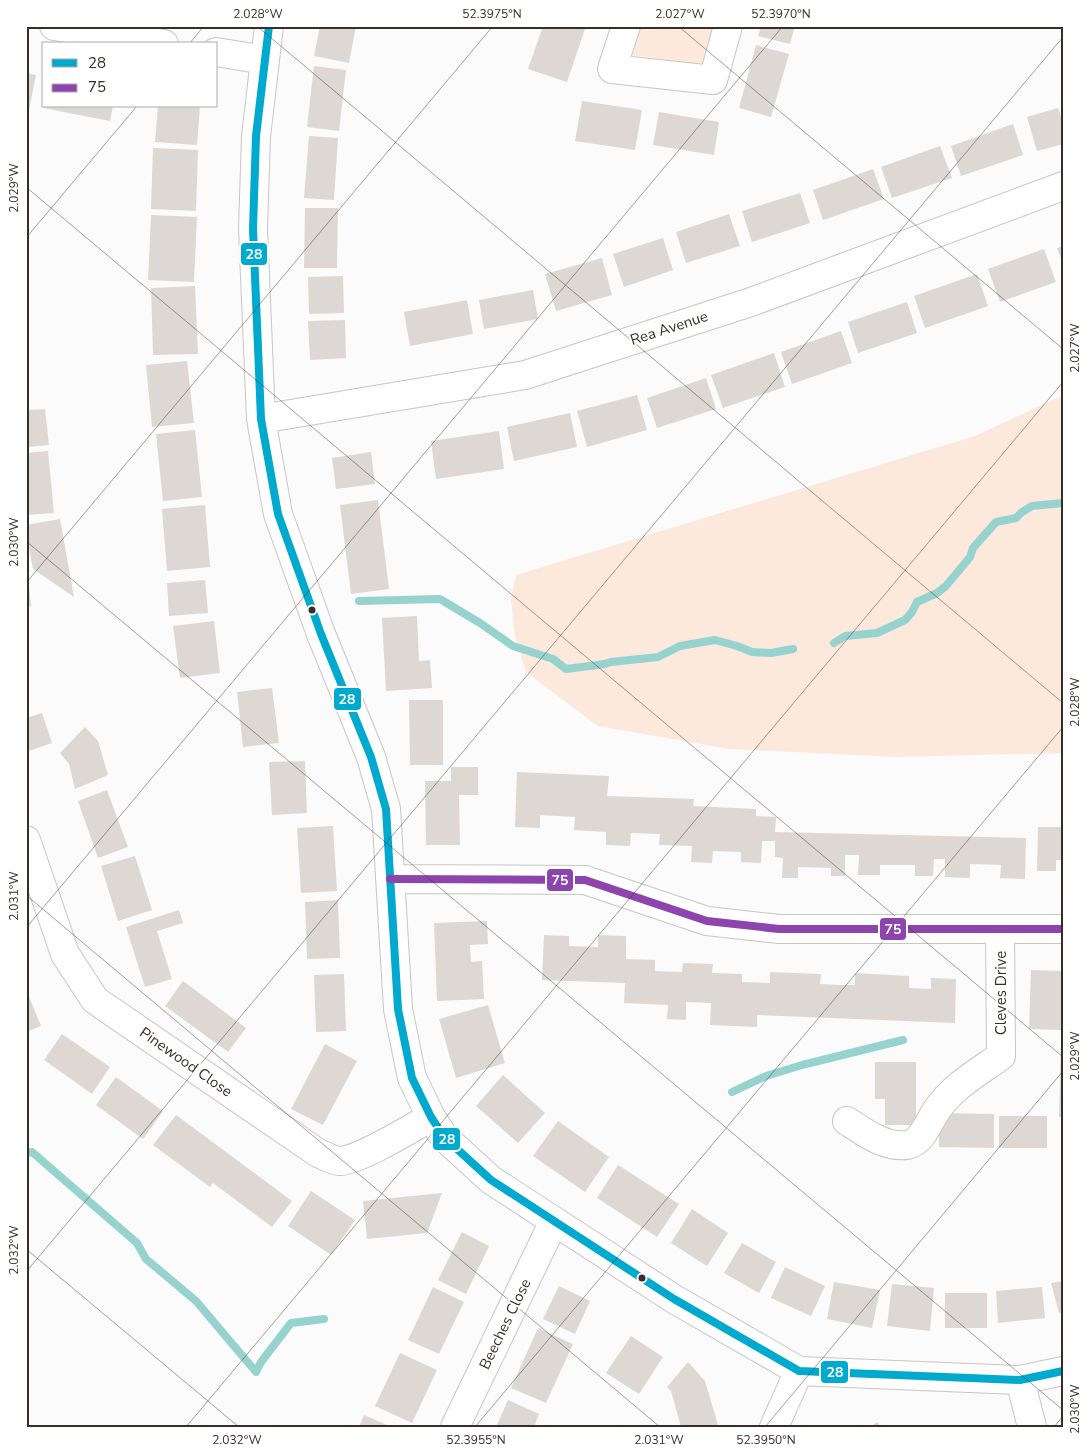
<svg xmlns="http://www.w3.org/2000/svg" width="1089" height="1453" font-family="'Nunito Sans',sans-serif">
<style>
.green{fill:#fde8dc}
.lines{fill:none;stroke-linecap:round;stroke-linejoin:round}
.stream{stroke:#96d2ce;stroke-width:8}
.building{fill:#ddd8d4}
.minor-casing{stroke:#cac5c2;stroke-width:30}
.minor{stroke:#fefefe;stroke-width:28}
.bus-1-casing{stroke:#fff;stroke-width:11}
.bus-2-casing{stroke:#fff;stroke-width:11}
.bus-1{stroke:#00a9ce;stroke-width:8}
.bus-2{stroke:#8e44ad;stroke-width:8}
.ticks{fill:none;stroke:#382d27;stroke-width:1;stroke-opacity:0.45}
.bus-dot{fill:#382d27;stroke:#fff;stroke-width:2}
.labels{text-anchor:middle;dominant-baseline:central;stroke-width:4;stroke-linejoin:round;paint-order:stroke}
.street-label{font-size:15px;fill:#382d27;stroke:#fff}
.line-badge{stroke:#fff;stroke-width:2}
.badge-label{font-size:14px;text-anchor:middle;font-weight:bold;fill:#fff}
.neatline{fill:none;stroke:#382d27;stroke-width:2}
.ticks-label{font-size:12px;text-anchor:middle;fill:#382d27}
</style>
<rect width="100%" height="100%" fill="#fbfbfb"/>
<path class="green" d="M641,26H714L703,65L633,55Z
M1063,395V753L896,757L729,749L598,726L526,672L515,636L511,599L516,575L975,436Z"/>
<g class="lines">
<path class="stream" d="M359,601L440,599L480,623L513,646L553,659L566,669L605,664L611,662L658,657L680,646L715,640L737,646L752,652L771,653L793,649
M834,643L845,636L877,633L905,620L912,612L917,602L937,593L946,586L970,557L973,548L996,522L1016,518L1022,512L1032,506L1063,503
M732,1092L766,1076L802,1065L903,1040
M26,1153L32,1152L137,1243L146,1259L196,1301L256,1372L261,1362L291,1323L324,1319"/>
</g>
<path class="building" d="M320,26H356L349,63L314,56Z
M543,26H586L567,82L528,69Z
M761,26H795L790,44L758,36Z
M756,45L789,54L771,117L739,108Z
M314,66L346,70L339,131L307,127Z
M26,73L36,75L29,110H26Z
M582,101L642,110L635,150L575,141Z
M44,106H113L110,121L43,108Z
M158,106H200L197,145L155,142Z
M1058,108L1063,123V144L1037,151L1027,117Z
M659,112L719,122L714,155L653,145Z
M1013,124L1023,155L961,176L951,146Z
M309,136L338,138L334,200L304,198Z
M940,146L952,178L892,198L881,167Z
M153,148L198,150L196,211L151,209Z
M873,169L884,199L823,220L813,190Z
M800,193L810,223L752,242L742,211Z
M305,208H338L337,268H304Z
M729,214L740,246L686,263L676,232Z
M151,215L197,217L194,282L148,280Z
M663,238L673,270L624,287L613,254Z
M1063,246V263L1057,248Z
M1044,249L1056,282L1000,302L988,269Z
M602,258L612,295L556,311L545,274Z
M977,274L988,306L925,328L914,296Z
M343,276L344,313L309,314L308,277Z
M195,286L198,354L153,355L151,288Z
M533,290L538,319L484,329L479,300Z
M467,300L473,334L410,346L404,312Z
M907,302L917,333L858,353L848,322Z
M345,320L346,358L310,360L308,321Z
M841,331L852,363L792,384L781,352Z
M774,353L785,387L723,408L711,375Z
M187,361L194,423L152,427L146,365Z
M706,378L716,409L657,428L647,398Z
M637,395L647,430L587,447L577,411Z
M45,409L49,445L26,447V410Z
M570,413L577,447L514,461L507,427Z
M195,430L202,497L163,501L156,434Z
M499,431L504,469L436,479L431,441Z
M48,451L54,513L26,515V453Z
M371,452L375,484L336,489L332,458Z
M378,500L389,589L351,594L340,505Z
M205,505L210,567L167,571L162,509Z
M60,519L74,597L33,569L26,532V525Z
M26,576H28L31,606L26,607Z
M205,580L208,613L169,616L167,583Z
M417,616L419,661L430,660L432,688L386,691L382,618Z
M214,621L220,673L180,678L173,626Z
M272,688L279,743L243,747L237,692Z
M409,700H443V765H410Z
M42,713L52,743L26,752V718Z
M85,727L98,741L108,775L75,789L69,764L60,753Z
M305,761L307,813L272,815L269,762Z
M451,767H478V795H459L460,845H426L425,781H451Z
M517,772L609,776L607,796L694,799L693,806L756,809V816L776,817L775,832L1026,838L1025,879L1000,878L1001,865L970,864V878L945,877V859H934L933,876H915V865H880V875H858L859,855H845V876H831V868L798,867V878H782L783,858L775,857V841H762L761,863L741,862V852L713,851L712,863L691,862L692,846L659,845L660,834L631,833L630,846L606,845V832L574,830L575,817L540,815V828L515,827Z
M107,790L128,847L98,858L78,801Z
M333,826L337,891L301,893L297,828Z
M1038,827H1063V860H1056V871H1037Z
M135,856L152,910L118,921L101,866Z
M338,900L340,958L307,959L305,902Z
M179,910L183,923L157,931L172,979L145,987L126,927Z
M487,921L488,944L470,945L471,962L482,961L484,999L437,1001L434,923Z
M544,935L569,936V946L598,947V935L626,936V959L655,960V971L682,972L683,963L713,964L712,973L742,974V982L770,983V972L821,974L820,984L838,985H855V973L909,976V988L931,989V978L956,979L955,1023L757,1015V1027L710,1025L711,1003L686,1002V1020L667,1019L668,1005L624,1003L625,983L542,980Z
M1031,970L1063,971V1030L1029,1029Z
M344,974L346,1031L316,1032L314,975Z
M183,981L246,1028L228,1052L165,1006Z
M26,989L41,1026L26,1032Z
M488,1005L505,1063L456,1078L439,1019Z
M62,1034L110,1067L92,1094L44,1060Z
M1061,1039H1063V1117H1059Z
M325,1044L357,1061L323,1125L291,1109Z
M875,1062H916V1125H885V1099H875Z
M503,1075L545,1113L518,1143L476,1106Z
M116,1077L163,1111L143,1139L96,1105Z
M939,1113L994,1114V1148L939,1147Z
M176,1115L292,1201L272,1227L213,1183L210,1187L153,1145Z
M999,1116H1047V1148H999Z
M558,1121L609,1157L585,1192L533,1156Z
M618,1165L679,1204L657,1237L597,1198Z
M311,1191L355,1220L331,1255L288,1226Z
M442,1193L427,1233L367,1239L363,1201Z
M692,1209L728,1233L707,1266L671,1243Z
M462,1232L489,1246L466,1294L438,1280Z
M742,1243L776,1262L759,1293L724,1273Z
M785,1267L825,1286L811,1316L771,1298Z
M1063,1281V1312L1059,1313L1051,1283Z
M834,1282L880,1290L872,1328L827,1319Z
M892,1284L934,1288L930,1331L887,1326Z
M559,1286L590,1301L575,1334L543,1319Z
M433,1287L464,1302L439,1354L408,1340Z
M1042,1287L1045,1318L998,1323L996,1291Z
M945,1293H987V1328H945Z
M538,1328L573,1344L546,1403L511,1388Z
M631,1336L663,1357L639,1394L606,1373Z
M400,1353L437,1370L412,1423L375,1406Z
M688,1362L705,1381L718,1425L681,1427L671,1391L667,1387Z
M508,1400L539,1414L534,1427H496Z
M364,1415L392,1427H359Z
M878,1422L880,1427H869Z"/>
<g class="lines">
<g class="minor-casing">
<path id="minor" d="M54,26L164,44
M269,26L256,136L253,229L261,419L278,514L321,634L371,757L386,809L398,1009L412,1078L431,1117L444,1137L491,1180L674,1299L799,1371L1020,1380L1063,1371
M626,26L612,69L713,80L728,26
M216,52L265,60
M261,419L525,375L751,302L1063,186
M26,840L65,954L95,1000L318,1153C324,1155 333,1161 340,1161C360,1160 412,1128 431,1117
M390,879L585,880L707,921L779,929H1063
M847,1121C864,1132 885,1148 907,1145C922,1143 929,1121 936,1111C953,1086 977,1073 1001,1056L1000,929
M1020,1380L1032,1427
M455,1427L554,1221
M774,1427L799,1371"/>
</g>
<use href="#minor" class="minor"/>
<g class="bus-1-casing">
<path id="bus-1" d="M269,26L256,136L253,229L261,419L278,514L321,634L371,757L386,809L398,1009L412,1078L431,1117L444,1137L491,1180L674,1299L799,1371L1020,1380L1063,1371"/>
</g>
<g class="bus-2-casing">
<path id="bus-2" d="M390,879L585,880L707,921L779,929H1063"/>
</g>
<use href="#bus-1" class="bus-1"/>
<use href="#bus-2" class="bus-2"/>
</g>
<path class="ticks" d="M257,26L1063,703M678,26L1063,349M189,44L204,26M26,187L1063,1057M26,238L137,106M26,541L1063,1410M26,583L493,26M26,895L660,1427M26,928L783,26M26,1249L239,1427M26,1272L1063,37M186,1427L1063,382M475,1427L1063,727M765,1427L1063,1071M1054,1427L1063,1416"/>
<g class="bus-dot">
<circle cx="312" cy="610" r="4.5"/>
<circle cx="642" cy="1278" r="4.5"/>
</g>
<g class="labels">
<g class="street-label">
<text transform="translate(669 328) rotate(-18)">Rea Avenue</text>
<text transform="translate(1001 993) rotate(-90)">Cleves Drive</text>
<text transform="translate(186 1062) rotate(35)">Pinewood Close</text>
<text transform="translate(505 1324) rotate(-64)">Beeches Close</text>
</g>
</g>
<g class="line-badge">
<rect x="240" y="242" width="28" height="24" rx="5" fill="#00a9ce"/>
<rect x="333" y="687" width="29" height="24" rx="5" fill="#00a9ce"/>
<rect x="546" y="868" width="28" height="24" rx="5" fill="#8e44ad"/>
<rect x="879" y="917" width="28" height="24" rx="5" fill="#8e44ad"/>
<rect x="432" y="1127" width="29" height="24" rx="5" fill="#00a9ce"/>
<rect x="820" y="1360" width="29" height="24" rx="5" fill="#00a9ce"/>
</g>
<g class="badge-label">
<text x="254" y="259">28</text>
<text x="347" y="704">28</text>
<text x="560" y="885">75</text>
<text x="893" y="934">75</text>
<text x="447" y="1144">28</text>
<text x="835" y="1377">28</text>
</g>
<rect width="1089" height="1453" fill="none" stroke="#ffffff" stroke-width="55"/>
<rect x="42" y="42" width="175" height="65" fill="#ffffff" stroke="#afaba9"/>
<rect x="52" y="59" width="25" height="8" fill="#00a9ce" stroke="#afaba9"/>
<text x="88" y="68" font-size="15" fill="#382d27">28</text>
<rect x="52" y="84" width="25" height="8" fill="#8e44ad" stroke="#afaba9"/>
<text x="88" y="92" font-size="15" fill="#382d27">75</text>
<rect x="28" y="28" width="1034" height="1398" class="neatline"/>
<g class="ticks-label">
<text x="258" y="18">2.028°W</text>
<text x="492" y="18">52.3975°N</text>
<text x="680" y="18">2.027°W</text>
<text x="781" y="18">52.3970°N</text>
<text transform="translate(14 188) rotate(-90)" y="4">2.029°W</text>
<text transform="translate(1075 348) rotate(-90)" y="4">2.027°W</text>
<text transform="translate(14 542) rotate(-90)" y="4">2.030°W</text>
<text transform="translate(1075 702) rotate(-90)" y="4">2.028°W</text>
<text transform="translate(14 896) rotate(-90)" y="4">2.031°W</text>
<text transform="translate(1075 1056) rotate(-90)" y="4">2.029°W</text>
<text transform="translate(14 1250) rotate(-90)" y="4">2.032°W</text>
<text transform="translate(1075 1409) rotate(-90)" y="4">2.030°W</text>
<text x="237" y="1444">2.032°W</text>
<text x="476" y="1444">52.3955°N</text>
<text x="659" y="1444">2.031°W</text>
<text x="766" y="1444">52.3950°N</text>
</g>
</svg>
